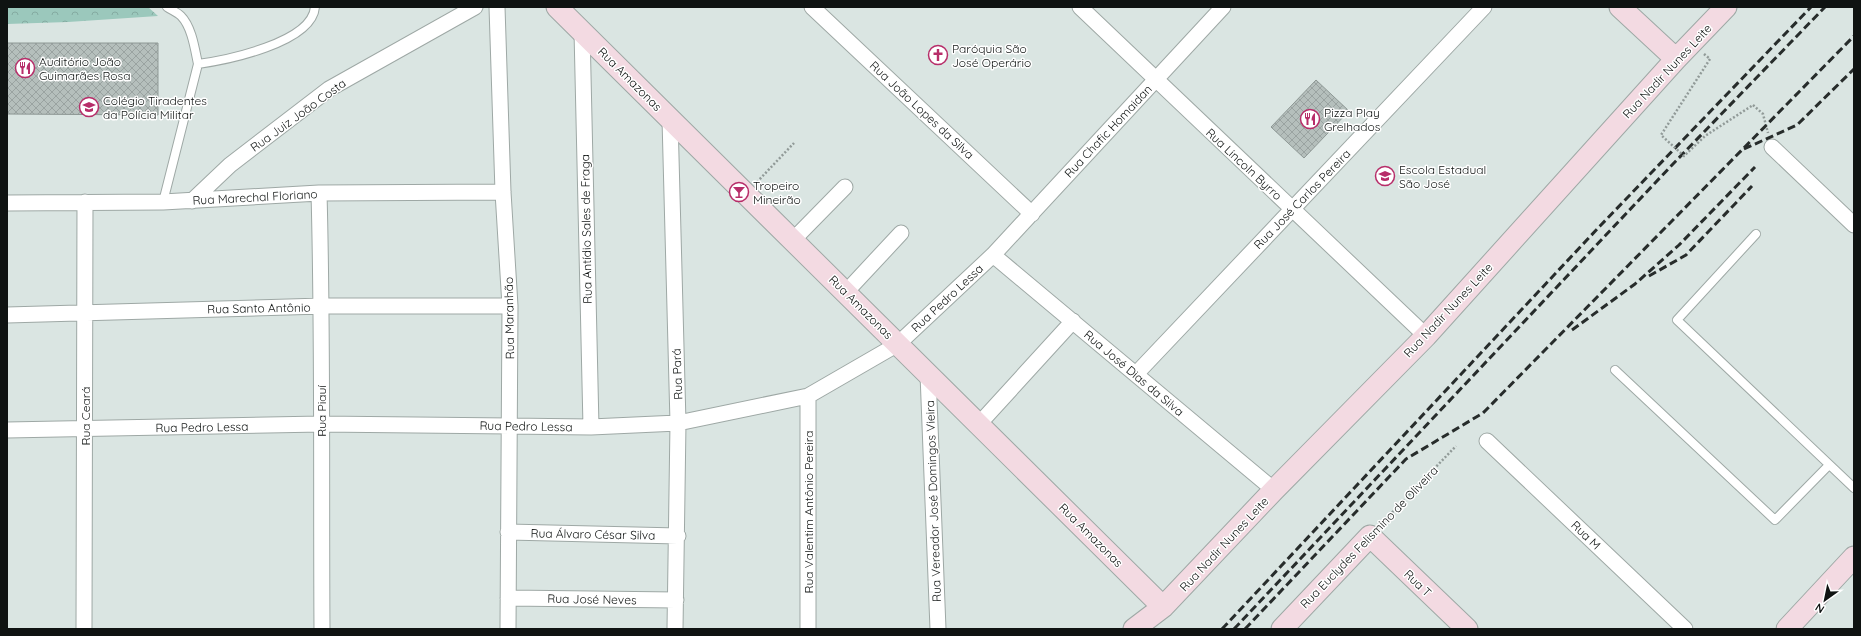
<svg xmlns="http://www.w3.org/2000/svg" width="1861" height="636" font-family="Quicksand,sans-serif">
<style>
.forest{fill:url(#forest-crowns)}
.building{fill:url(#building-cross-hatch);stroke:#8e9895}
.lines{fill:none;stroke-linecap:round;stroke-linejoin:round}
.lane-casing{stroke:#9ea8a5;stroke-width:10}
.street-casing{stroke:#9ea8a5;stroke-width:17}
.secondary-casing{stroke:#9ea8a5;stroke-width:23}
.path{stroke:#919a98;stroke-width:2.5;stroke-dasharray:2 2;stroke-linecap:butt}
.lane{stroke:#fff;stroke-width:8}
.street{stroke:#fff;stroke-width:15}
.secondary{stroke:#f3dae2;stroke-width:21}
.rail{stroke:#272c2b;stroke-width:3;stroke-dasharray:8 4;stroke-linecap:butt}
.path-bridge{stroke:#919a98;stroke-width:2.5;stroke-dasharray:2 2;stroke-linecap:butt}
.labels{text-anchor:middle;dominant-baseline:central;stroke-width:3;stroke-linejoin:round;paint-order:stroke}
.poi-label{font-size:12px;fill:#0f1312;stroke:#fff;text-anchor:start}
.street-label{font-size:12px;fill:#0f1312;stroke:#fff}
</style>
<defs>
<pattern id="forest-crowns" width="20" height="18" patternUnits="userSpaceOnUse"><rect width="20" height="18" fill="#9bc8bc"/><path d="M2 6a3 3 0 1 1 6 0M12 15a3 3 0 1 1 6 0" fill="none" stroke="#84aba1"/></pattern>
<pattern id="building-cross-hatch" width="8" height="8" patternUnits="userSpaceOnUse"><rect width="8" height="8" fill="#b5bfbc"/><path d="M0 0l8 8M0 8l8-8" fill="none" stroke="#9aa3a1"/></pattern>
</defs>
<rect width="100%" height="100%" fill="#dae5e2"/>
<path class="forest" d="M7,7H148L158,16L68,22L7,24Z"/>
<path class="building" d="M7,43H158V115L7,114Z
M1316,80L1349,111L1304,158L1271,127Z"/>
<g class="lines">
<g class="lane-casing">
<path id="lane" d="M167,7C171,10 177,12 181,16C192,27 195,50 198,64
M163,202L198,64C226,60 312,43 315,7
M1756,234L1677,320L1854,488
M1615,370L1775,520L1829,465"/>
</g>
<g class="street-casing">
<path id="street" d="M497,7L503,192L510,306L508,629
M812,7L1032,214
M1080,7L1426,336
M582,31L591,427
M670,119L678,423L675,629
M1772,147L1854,225
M319,193C323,338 321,484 322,629
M192,201L230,165L329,89L475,7
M7,203L163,202L319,193L503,192
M793,240L845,187
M993,255L1274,490
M846,292L901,233
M7,315L322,306H510
M928,374L938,629
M1136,374L1484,7
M808,396V629
M979,424L1073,321
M7,430L321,424L591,427L678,423L808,396L898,344L993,255L1223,7
M1487,441L1685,629
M508,532L678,536
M508,598L676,600
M84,629L85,202"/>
</g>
<g class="secondary-casing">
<path id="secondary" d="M557,7L1163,607
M1620,7L1676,59
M1134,629L1163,607L1274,490L1426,336L1676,59L1726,7
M1282,629L1370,536L1467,629
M1787,629L1854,557"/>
</g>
<path class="path" d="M1704,54L1710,59
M1753,105L1763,114L1768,133
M757,182L794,143
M1381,524L1456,446"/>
<use href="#lane" class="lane"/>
<use href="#street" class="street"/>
<use href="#secondary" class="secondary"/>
<path class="rail" d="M1744,149L1797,125L1854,69
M1649,276L1686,255L1752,186
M1572,330L1635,284L1679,245L1755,167
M1222,629L1600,226L1811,7
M1234,629L1672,165L1825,7
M1245,629L1406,459L1483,413L1854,36"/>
<path class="path-bridge" d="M1710,59L1661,135L1684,156L1705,136L1753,105"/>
</g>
<defs>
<g id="church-ring" transform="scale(1)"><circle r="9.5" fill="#fff" stroke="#b72d69" stroke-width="1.5"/><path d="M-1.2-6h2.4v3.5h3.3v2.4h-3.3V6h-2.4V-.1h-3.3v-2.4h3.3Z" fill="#b72d69"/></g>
<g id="restaurant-ring" transform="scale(1)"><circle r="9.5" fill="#fff" stroke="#b72d69" stroke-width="1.5"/><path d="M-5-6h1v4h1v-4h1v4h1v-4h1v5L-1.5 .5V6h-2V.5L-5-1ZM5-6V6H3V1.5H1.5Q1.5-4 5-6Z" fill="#b72d69"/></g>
<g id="school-ring" transform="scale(1)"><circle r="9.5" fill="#fff" stroke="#b72d69" stroke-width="1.5"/><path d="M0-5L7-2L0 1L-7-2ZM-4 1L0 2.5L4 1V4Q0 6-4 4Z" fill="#b72d69"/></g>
<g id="bar-ring" transform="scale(1)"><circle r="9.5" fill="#fff" stroke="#b72d69" stroke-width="1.5"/><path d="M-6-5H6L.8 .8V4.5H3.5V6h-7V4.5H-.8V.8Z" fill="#b72d69"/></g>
</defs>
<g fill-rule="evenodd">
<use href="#church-ring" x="938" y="55"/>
<use href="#restaurant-ring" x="25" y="68"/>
<use href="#school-ring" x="89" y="107"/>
<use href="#restaurant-ring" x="1310" y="119"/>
<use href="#school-ring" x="1385" y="176"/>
<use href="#bar-ring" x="739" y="192"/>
</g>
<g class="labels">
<g class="poi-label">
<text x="952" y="48">Paróquia São<tspan x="952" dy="14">José Operário</tspan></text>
<text x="39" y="61">Auditório João<tspan x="39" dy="14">Guimarães Rosa</tspan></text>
<text x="103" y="100">Colégio Tiradentes<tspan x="103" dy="14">da Polícia Militar</tspan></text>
<text x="1324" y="112">Pizza Play<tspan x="1324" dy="14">Grelhados</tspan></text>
<text x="1399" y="169">Escola Estadual<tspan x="1399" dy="14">São José</tspan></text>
<text x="753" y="185">Tropeiro<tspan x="753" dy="14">Mineirão</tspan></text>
</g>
<g class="street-label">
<text transform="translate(1667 71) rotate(-47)">Rua Nadir Nunes Leite</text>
<text transform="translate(630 79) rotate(45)">Rua Amazonas</text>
<text transform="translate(922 110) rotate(43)">Rua João Lopes da Silva</text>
<text transform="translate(298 115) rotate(-36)">Rua Juiz João Costa</text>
<text transform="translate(1108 131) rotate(-47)">Rua Chafic Homaidan</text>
<text transform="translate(1244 164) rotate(43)">Rua Lincoln Byrro</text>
<text transform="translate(255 197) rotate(-3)">Rua Marechal Floriano</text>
<text transform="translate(1302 199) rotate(-46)">Rua José Carlos Pereira</text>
<text transform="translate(586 229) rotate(-91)">Rua Antídio Sales de Fraga</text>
<text transform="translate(947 298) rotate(-43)">Rua Pedro Lessa</text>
<text transform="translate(861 307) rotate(45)">Rua Amazonas</text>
<text transform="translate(259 308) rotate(-1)">Rua Santo Antônio</text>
<text transform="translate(1448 310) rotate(-47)">Rua Nadir Nunes Leite</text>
<text transform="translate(509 318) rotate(-91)">Rua Maranhão</text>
<text transform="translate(1134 373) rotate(40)">Rua José Dias da Silva</text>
<text transform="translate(677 374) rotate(-92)">Rua Pará</text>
<text transform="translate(321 411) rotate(-90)">Rua Piauí</text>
<text transform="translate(85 416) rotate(-90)">Rua Ceará</text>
<text transform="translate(526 426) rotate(1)">Rua Pedro Lessa</text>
<text transform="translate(202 427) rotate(-1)">Rua Pedro Lessa</text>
<text transform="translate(933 501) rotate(-92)">Rua Vereador José Domingos Vieira</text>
<text transform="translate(808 512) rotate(-90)">Rua Valentim Antônio Pereira</text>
<text transform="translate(593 534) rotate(1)">Rua Álvaro César Silva</text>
<text transform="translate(1091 535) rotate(45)">Rua Amazonas</text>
<text transform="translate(1586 535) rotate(44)">Rua M</text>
<text transform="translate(1369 537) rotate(-46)">Rua Euclydes Felismino de Oliveira</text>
<text transform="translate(1224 544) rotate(-47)">Rua Nadir Nunes Leite</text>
<text transform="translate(1418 583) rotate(44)">Rua T</text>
<text transform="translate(592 599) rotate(1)">Rua José Neves</text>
</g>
</g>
<rect width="1861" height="636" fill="none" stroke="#0f1312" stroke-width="16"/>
<g transform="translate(1825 600) rotate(213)" stroke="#ffffff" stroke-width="3" paint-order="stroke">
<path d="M0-3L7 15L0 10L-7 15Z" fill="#0f1312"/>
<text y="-6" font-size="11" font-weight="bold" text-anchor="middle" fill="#0f1312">N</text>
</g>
</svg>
